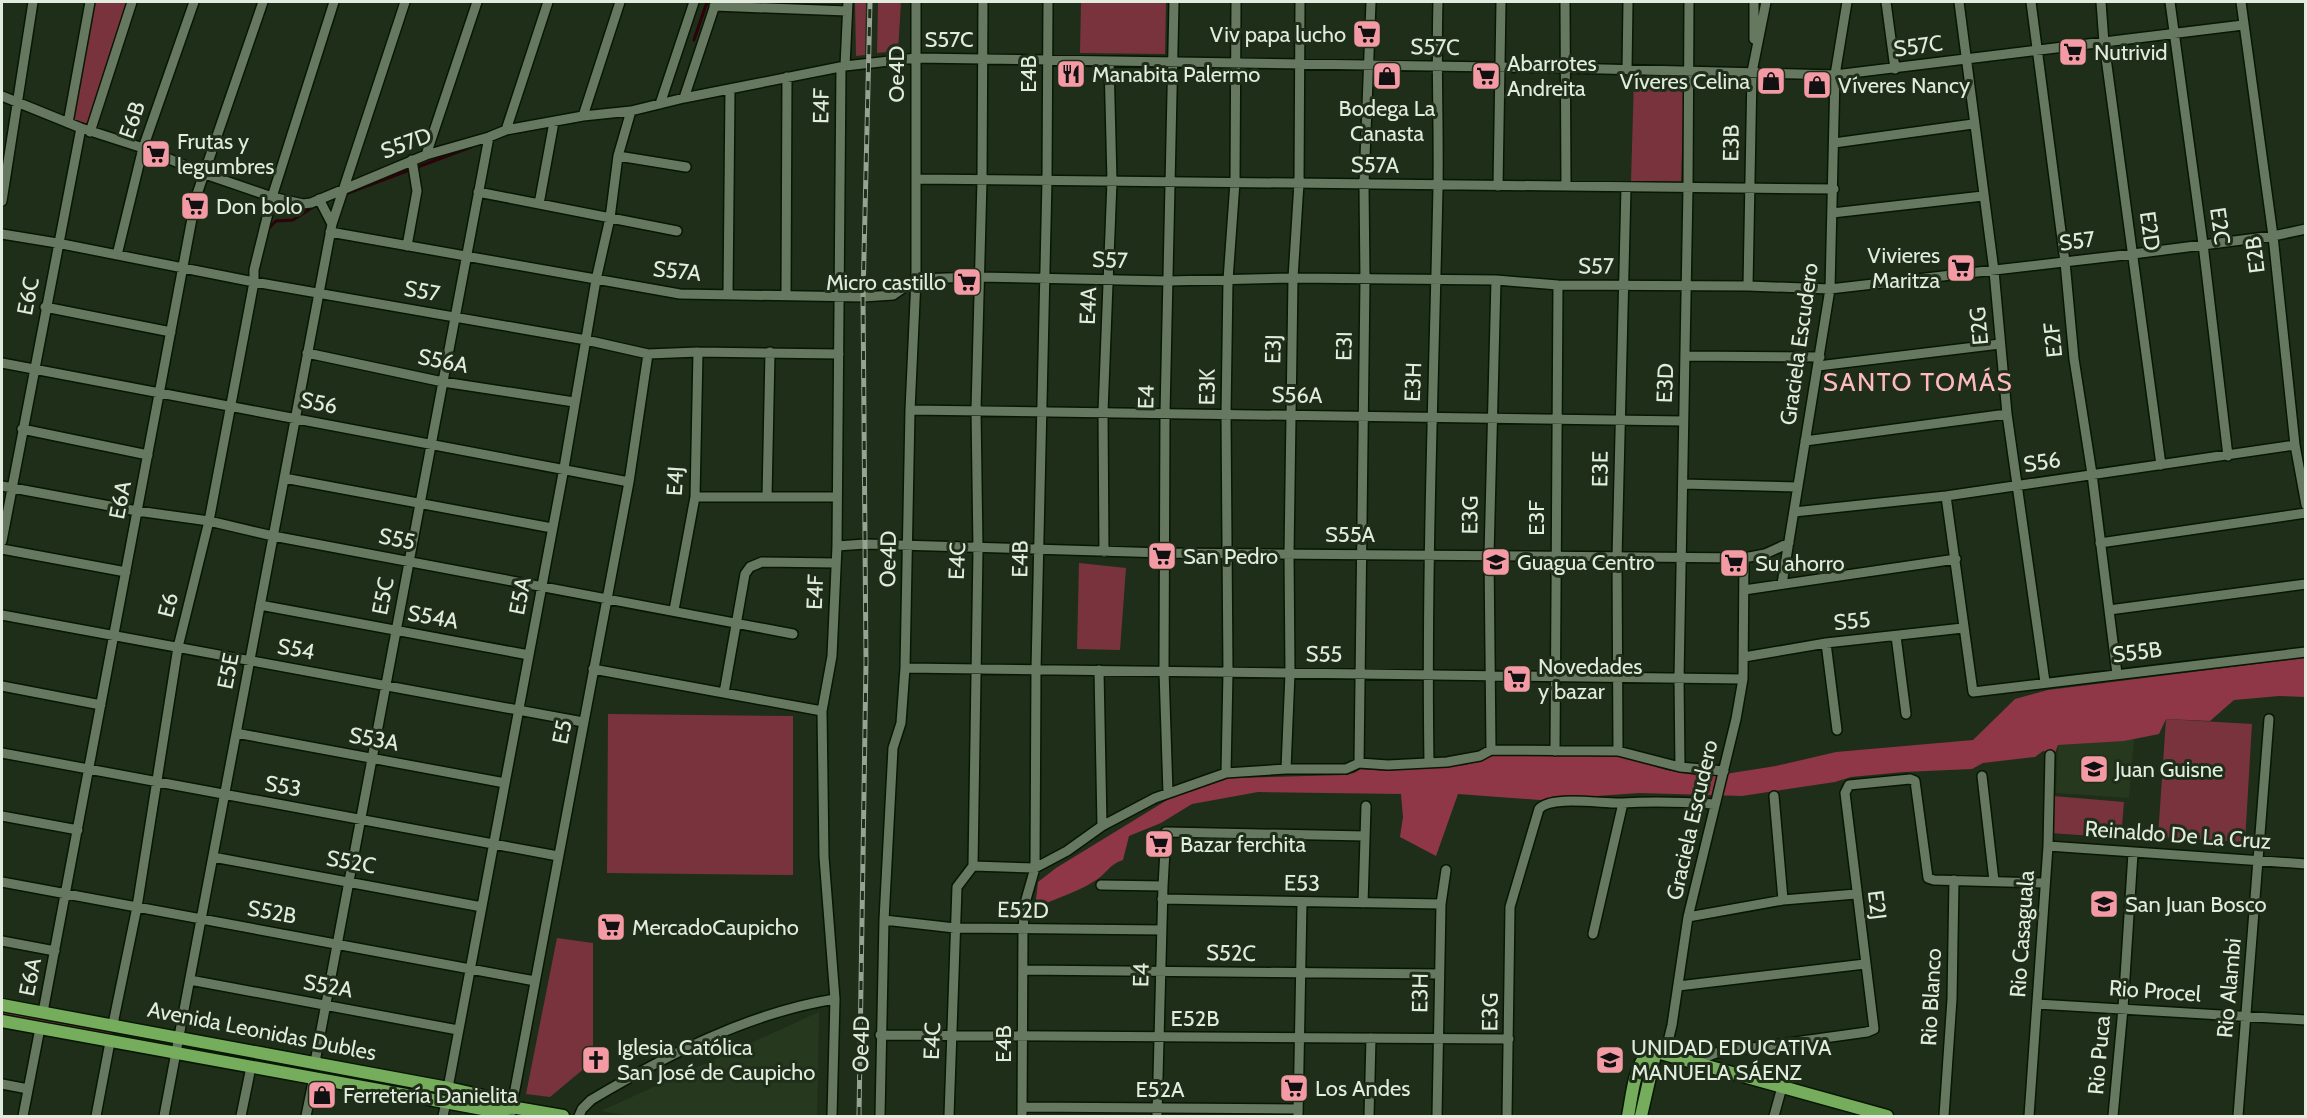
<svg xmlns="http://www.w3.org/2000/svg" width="2307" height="1118" font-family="Cabin,sans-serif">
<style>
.built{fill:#26391e}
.green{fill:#79333d}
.forest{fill:#8f3746}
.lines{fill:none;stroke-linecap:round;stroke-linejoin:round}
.stream{stroke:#2d020b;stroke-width:3}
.minor-casing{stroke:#081604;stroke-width:12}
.major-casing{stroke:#081604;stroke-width:15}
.minor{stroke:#677860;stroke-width:9}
.major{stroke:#76ad5c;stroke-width:12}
.rail-casing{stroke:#96a292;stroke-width:5}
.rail{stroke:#1f2e19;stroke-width:3;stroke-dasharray:9;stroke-linecap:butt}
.labels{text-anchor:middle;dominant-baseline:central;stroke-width:6;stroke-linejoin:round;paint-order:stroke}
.poi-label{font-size:22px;fill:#e1ebde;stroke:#1f2e19;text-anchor:start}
.street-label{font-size:22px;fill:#e1ebde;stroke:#1f2e19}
.quarter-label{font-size:26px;letter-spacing:1.5px;fill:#ffbac0;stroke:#1f2e19}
</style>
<rect width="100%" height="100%" fill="#1f2e19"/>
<path class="built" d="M2134,739L2129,798L2056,793L2058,745Z
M2091,889L2119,891L2117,918L2090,917Z
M819,1012L817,1116H632L601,1111Z"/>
<path class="green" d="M90,2H132L90,131L69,122Z
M855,2H866L865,55L856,56Z
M878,2H901L898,51L877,53Z
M1081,2H1166L1165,54L1080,53Z
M1634,78L1684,80L1681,182L1631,181Z
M1079,563L1126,568L1120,650L1077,649Z
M608,714L793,716V875L607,873Z
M2166,719L2252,724L2245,842L2158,837Z
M2053,796L2124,802L2121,838L2050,833Z
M557,938L593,943V1049L586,1067L550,1097L526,1094Z
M2,1012L113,1032L110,1036L2,1016Z"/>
<path class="forest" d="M2305,658V697L2279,696L2234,700L2210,721L2166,719L2159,734L2124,741L2058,745L2055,753L2043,751L2035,757L1983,763L1972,769L1904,772L1851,777L1835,782L1742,796L1640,793L1540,800L1458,794L1436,856L1400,837L1403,817L1401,794L1258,792L1192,804L1161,823L1129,836L1123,860C1109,864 1106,875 1093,882C1075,893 1054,899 1035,908L1038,882L1056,868L1172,797L1230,778L1344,775L1354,773L1361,769L1387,771L1465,765L1496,755L1619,756L1666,770L1706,777L1776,766L1836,752L1973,740L2015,699L2048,690Z"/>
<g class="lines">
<path class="stream" d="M694,40L707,2
M348,193L471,147
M267,230L276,221L293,220L313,207"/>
<g class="minor-casing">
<path id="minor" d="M1565,2L1566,186
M1754,2V39
M1886,2L1895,69
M1959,2L1994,271L2007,414L2045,682
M2031,2L2065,262L2074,359L2092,474L2117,674
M2101,2L2104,43L2161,465
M2170,2L2203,244L2228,456
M2241,2L2273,236L2295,445L2306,505
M714,6L847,11
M845,66L848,2
M1627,70L1628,2
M2,96L81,128L143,148L205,174L272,197L303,204L311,203L426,155L489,137L506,130L583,116L631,111L684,98L845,66L916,58L1564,68L1835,75L2243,25
M684,98L716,2
M660,104L694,2
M583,116L620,2
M68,123L90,2
M506,130L548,2
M90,132L132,2
M1834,143L1973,124
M426,155L477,2
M618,156L686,167
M916,179L1834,189
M1498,186L1501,2
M478,192L677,231
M319,199L332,224
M2,201L33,2
M539,204L554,122
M1832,213L1983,196
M330,232L680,294L863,297L893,295L916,279L978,277L1168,281L1293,278L1496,280L1558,285L1748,286L1830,289L2133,254L2273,236L2306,229
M2,234L57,243L254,282L586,340L648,354L698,352L839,354
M407,246L417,191L412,160
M117,255L143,148L194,2
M1748,286L1752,72L1766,2
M728,294L730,90
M786,294L787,77
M45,307L171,332
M307,353L443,382L574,402
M1686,356L1820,357
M2,363L629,482
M1818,366L2000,344
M910,410L1683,421
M22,429L148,455
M1805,441L2007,414
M284,478L552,528
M1683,484L1798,487
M2,486L137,511L209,521L273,536L793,634
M1946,496L1973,692L2306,652
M695,497H836
M767,497L770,352
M1794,512L1946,496L2295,445
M2,541L81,128
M2100,543L2306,513
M837,546L865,544L1165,553L1744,558L1765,554L1789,543
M2,549L126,572
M1104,552L1103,412L1112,181L1109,61
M1782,584L1830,289L1835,75L1847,2
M1744,590L1956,559
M260,605L529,655
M674,610L695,497L698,352
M2109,610L2306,584
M2,615L583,722
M1896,636L1906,714
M1826,643L1837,730
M1744,657L1826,643L1963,628
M905,668L1743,679
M593,669L822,711
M1099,670L1102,826
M2,686L101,705
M724,693L745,574L750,567L762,562L836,563
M236,733L505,783
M1491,750L1489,555L1496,280
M1555,751L1558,285
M1618,751L1617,558L1626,187
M2,753L558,856
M1359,763L1365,280L1364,184L1371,2
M1429,763C1426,571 1434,379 1438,187C1439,125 1436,64 1438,2
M1680,767L1679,678L1688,188L1689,2
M1286,769L1290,673L1289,554L1293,278L1299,183L1300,2
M1226,773L1228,672L1226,414L1228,280L1235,182L1236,2
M1982,776L1994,881
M1168,793L1164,671L1165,413L1174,2
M1774,796L1783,900
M2,816L78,830
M2048,846L2306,864
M213,857L482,907
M973,866L1035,868L1067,851L1102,826L1155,798L1226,773L1286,769H1346L1359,763L1388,765L1447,762L1480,756L1491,750L1618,751L1680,767L1724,771
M2,882L535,981
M1101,885L1163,886
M1162,899L1441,904
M1363,903L1366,806
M1688,917L1783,900L1856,894
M884,920L955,928L1162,930
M1593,934L1623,803
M2,941L55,951
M1023,970L1439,974
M190,980L458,1030
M1678,986L1865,964
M2037,1004L2306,1020
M43,1012L196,197L263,2
M113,1024L137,907L178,647L209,521L254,282V270L272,197L334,2
M880,1035L1509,1039
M1665,1054L1672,1025L1688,917L1736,719L1743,679L1744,558
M315,1062L489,137
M1699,1063L1706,1057L1716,1053L1867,1032L1874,1029L1845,793L1849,785L1910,779L1915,781L1928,878L1934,880L2044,883
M2,1084L28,1089
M448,1088L564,468L596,280L610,218L618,156L631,111
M1022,1107L1298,1109
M23,1116L40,1028
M96,1116L110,1042
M164,1116L332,224L405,2
M241,1116L251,1067
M306,1116L314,1077
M443,1116L446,1102
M510,1116L629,482L648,354
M579,1116L582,1109L591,1100C665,1056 748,1013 835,999
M832,1116L835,999L824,857L822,711L832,656L837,546L841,67
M880,1116L884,920L893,748L901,723L905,668L910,410L916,279V2
M949,1116L957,887L973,866L978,549L976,410L982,180L983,2
M1022,1116L1023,930L1025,903L1035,868L1036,669L1047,180L1048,2
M1157,1116L1163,886L1166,832L1365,836
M1298,1116L1302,902
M1369,1116L1371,1038
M1437,1116L1441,904L1446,870
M1507,1116L1510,907L1539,809C1551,795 1603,804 1622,803C1653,801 1684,802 1715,804
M1774,1116L1782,1087
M1944,1116L1952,999L1954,880
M2029,1116L2048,846L2050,755
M2113,1116L2123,1008L2133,853
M2238,1116L2269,719"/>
</g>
<g class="major-casing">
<path id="major" d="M2,1005L448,1088L501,1100L511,1107L563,1116
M2,1021L499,1112L511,1107
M1653,1051L1887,1116
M1628,1116C1632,1097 1634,1059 1653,1051
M1641,1116L1654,1059L1653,1051"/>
</g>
<use href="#minor" class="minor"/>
<use href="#major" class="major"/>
<g class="rail-casing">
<path id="rail" d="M859,1116L866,662L863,297L870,2"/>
</g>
<use href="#rail" class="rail"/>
</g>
<defs>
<g id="supermarket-square" transform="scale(1.5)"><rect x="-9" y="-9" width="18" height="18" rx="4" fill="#f49aa4" stroke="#1f2e19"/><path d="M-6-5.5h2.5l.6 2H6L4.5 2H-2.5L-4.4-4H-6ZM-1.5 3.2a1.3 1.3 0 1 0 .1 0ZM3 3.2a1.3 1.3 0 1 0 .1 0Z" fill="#111"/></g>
<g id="restaurant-square" transform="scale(1.5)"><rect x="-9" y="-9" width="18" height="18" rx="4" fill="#f49aa4" stroke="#1f2e19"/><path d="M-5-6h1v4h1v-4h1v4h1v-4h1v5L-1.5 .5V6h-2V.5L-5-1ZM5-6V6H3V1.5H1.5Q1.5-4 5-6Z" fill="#111"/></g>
<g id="shop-square" transform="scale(1.5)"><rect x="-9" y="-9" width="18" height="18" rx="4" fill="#f49aa4" stroke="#1f2e19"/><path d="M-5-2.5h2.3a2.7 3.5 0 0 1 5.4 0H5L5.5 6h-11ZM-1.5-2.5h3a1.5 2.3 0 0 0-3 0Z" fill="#111"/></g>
<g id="school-square" transform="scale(1.5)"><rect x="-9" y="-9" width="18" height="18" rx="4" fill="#f49aa4" stroke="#1f2e19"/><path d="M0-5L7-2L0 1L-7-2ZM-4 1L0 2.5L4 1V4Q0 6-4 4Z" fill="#111"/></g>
<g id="church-square" transform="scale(1.5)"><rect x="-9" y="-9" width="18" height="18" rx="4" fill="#f49aa4" stroke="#1f2e19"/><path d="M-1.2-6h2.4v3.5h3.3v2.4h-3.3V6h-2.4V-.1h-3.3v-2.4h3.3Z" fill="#111"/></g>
</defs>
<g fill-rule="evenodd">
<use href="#supermarket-square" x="1367" y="34"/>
<use href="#supermarket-square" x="2073" y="52"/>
<use href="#restaurant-square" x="1071" y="74"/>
<use href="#shop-square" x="1387" y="76"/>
<use href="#supermarket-square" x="1486" y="76"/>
<use href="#shop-square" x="1771" y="81"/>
<use href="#shop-square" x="1817" y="85"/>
<use href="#supermarket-square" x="156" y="154"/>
<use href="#supermarket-square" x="195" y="206"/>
<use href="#supermarket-square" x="1961" y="268"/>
<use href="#supermarket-square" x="967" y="282"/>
<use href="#supermarket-square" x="1162" y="556"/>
<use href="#school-square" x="1496" y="562"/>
<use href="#supermarket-square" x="1734" y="563"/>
<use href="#supermarket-square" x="1517" y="679"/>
<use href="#school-square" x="2094" y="769"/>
<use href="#supermarket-square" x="1159" y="844"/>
<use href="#school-square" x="2104" y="904"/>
<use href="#supermarket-square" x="611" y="927"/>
<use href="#church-square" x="596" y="1060"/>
<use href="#school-square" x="1610" y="1060"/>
<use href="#supermarket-square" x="1294" y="1088"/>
<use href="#shop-square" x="322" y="1095"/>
</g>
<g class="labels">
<g class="poi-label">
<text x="1346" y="34" text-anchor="end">Viv papa lucho</text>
<text x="2094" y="52">Nutrivid</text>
<text x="1507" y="63">Abarrotes<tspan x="1507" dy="25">Andreita</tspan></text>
<text x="1092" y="74">Manabita Palermo</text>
<text x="1750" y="81" text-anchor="end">Víveres Celina</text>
<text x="1838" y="85">Víveres Nancy</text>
<text x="1387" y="108" text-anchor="middle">Bodega La<tspan x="1387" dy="25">Canasta</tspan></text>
<text x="177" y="141">Frutas y<tspan x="177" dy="25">legumbres</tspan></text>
<text x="216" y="206">Don bolo</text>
<text x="1940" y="255" text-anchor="end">Vivieres<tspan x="1940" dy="25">Maritza</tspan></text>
<text x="946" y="282" text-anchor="end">Micro castillo</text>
<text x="1183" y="556">San Pedro</text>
<text x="1517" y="562">Guagua Centro</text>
<text x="1755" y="563">Su ahorro</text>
<text x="1538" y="666">Novedades<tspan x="1538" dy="25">y bazar</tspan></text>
<text x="2115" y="769">Juan Guisne</text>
<text x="1180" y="844">Bazar ferchita</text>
<text x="2125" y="904">San Juan Bosco</text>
<text x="632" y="927">MercadoCaupicho</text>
<text x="617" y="1047">Iglesia Católica<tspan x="617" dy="25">San José de Caupicho</tspan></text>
<text x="1631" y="1047">UNIDAD EDUCATIVA<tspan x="1631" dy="25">MANUELA SÁENZ</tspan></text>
<text x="1315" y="1088">Los Andes</text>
<text x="343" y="1095">Ferretería Danielita</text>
</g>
<g class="street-label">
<text x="949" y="39">S57C</text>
<text transform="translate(1918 46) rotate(-8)">S57C</text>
<text transform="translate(1435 47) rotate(1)">S57C</text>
<text transform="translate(896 74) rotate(-90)">Oe4D</text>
<text transform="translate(1028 74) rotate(-90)">E4B</text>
<text transform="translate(821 106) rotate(-89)">E4F</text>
<text transform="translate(132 120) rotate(-71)">E6B</text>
<text transform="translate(406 143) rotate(-20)">S57D</text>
<text transform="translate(1731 143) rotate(-89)">E3B</text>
<text transform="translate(1375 165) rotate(1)">S57A</text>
<text transform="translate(2220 226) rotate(82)">E2C</text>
<text transform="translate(2150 231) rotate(82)">E2D</text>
<text transform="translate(2077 241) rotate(-7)">S57</text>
<text transform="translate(2255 255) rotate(-97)">E2B</text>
<text transform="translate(1110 260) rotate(2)">S57</text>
<text transform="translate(1596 266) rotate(1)">S57</text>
<text transform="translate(677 271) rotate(6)">S57A</text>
<text transform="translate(422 291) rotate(10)">S57</text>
<text transform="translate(28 296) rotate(-79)">E6C</text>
<text transform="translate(1088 306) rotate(-88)">E4A</text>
<text transform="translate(1979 326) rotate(-95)">E2G</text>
<text transform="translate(2053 340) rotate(-96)">E2F</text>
<text transform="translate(1799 344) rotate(-82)">Graciela Escudero</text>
<text transform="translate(1344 346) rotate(-89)">E3I</text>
<text transform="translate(1273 349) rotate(-89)">E3J</text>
<text transform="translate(443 361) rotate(11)">S56A</text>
<text transform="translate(1413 382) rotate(-88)">E3H</text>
<text transform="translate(1665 383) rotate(-88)">E3D</text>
<text transform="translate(1207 387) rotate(-89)">E3K</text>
<text transform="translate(1297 395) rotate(1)">S56A</text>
<text transform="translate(1146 397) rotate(-89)">E4</text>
<text transform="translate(319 403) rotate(11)">S56</text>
<text transform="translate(2042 462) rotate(-9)">S56</text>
<text transform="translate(1600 469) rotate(-89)">E3E</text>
<text transform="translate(675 481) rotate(-87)">E4J</text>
<text transform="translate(120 500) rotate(-79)">E6A</text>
<text transform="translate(1470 515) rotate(-89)">E3G</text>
<text transform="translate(1536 518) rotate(-90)">E3F</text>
<text x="1350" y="534">S55A</text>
<text transform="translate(397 539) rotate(11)">S55</text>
<text transform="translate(888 559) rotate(-89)">Oe4D</text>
<text transform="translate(1020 559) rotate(-89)">E4B</text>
<text transform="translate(957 561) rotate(-88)">E4C</text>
<text transform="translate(815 592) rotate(-88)">E4F</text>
<text transform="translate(383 596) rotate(-79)">E5C</text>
<text transform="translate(520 596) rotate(-79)">E5A</text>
<text transform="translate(168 605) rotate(-76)">E6</text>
<text transform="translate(433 617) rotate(10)">S54A</text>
<text transform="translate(1852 621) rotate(-6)">S55</text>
<text transform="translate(296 649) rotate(10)">S54</text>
<text transform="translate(2137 652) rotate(-7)">S55B</text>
<text transform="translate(1324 654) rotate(1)">S55</text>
<text transform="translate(228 671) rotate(-79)">E5E</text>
<text transform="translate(562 732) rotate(-79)">E5</text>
<text transform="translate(374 739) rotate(10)">S53A</text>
<text transform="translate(283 786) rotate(10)">S53</text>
<text transform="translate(1692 820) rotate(-77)">Graciela Escudero</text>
<text transform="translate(2178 835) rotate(4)">Reinaldo De La Cruz</text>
<text transform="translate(351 862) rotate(10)">S52C</text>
<text transform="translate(1302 883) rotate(1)">E53</text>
<text transform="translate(1877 905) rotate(83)">E2J</text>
<text transform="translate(1023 910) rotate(1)">E52D</text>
<text transform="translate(272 912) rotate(10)">S52B</text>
<text transform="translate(2022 934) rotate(-86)">Rio Casaguala</text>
<text transform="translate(1231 953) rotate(1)">S52C</text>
<text transform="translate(1141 975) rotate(-89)">E4</text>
<text transform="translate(30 977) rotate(-79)">E6A</text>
<text transform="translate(328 986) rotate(10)">S52A</text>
<text transform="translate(2229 988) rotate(-85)">Rio Alambi</text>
<text transform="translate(2155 991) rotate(4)">Rio Procel</text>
<text transform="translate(1420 993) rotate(-89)">E3H</text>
<text transform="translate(1931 997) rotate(-87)">Rio Blanco</text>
<text transform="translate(1490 1012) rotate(-89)">E3G</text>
<text x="1195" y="1018">E52B</text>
<text transform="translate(262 1031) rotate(11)">Avenida Leonidas Dubles</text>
<text transform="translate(932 1041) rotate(-88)">E4C</text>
<text transform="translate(861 1044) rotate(-89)">Oe4D</text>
<text transform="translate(1003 1044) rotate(-90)">E4B</text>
<text transform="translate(2099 1055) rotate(-85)">Rio Puca</text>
<text x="1160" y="1089">E52A</text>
</g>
<g class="quarter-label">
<text x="1918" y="382">SANTO TOMÁS</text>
</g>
</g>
<rect width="2307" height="1118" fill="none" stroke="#e1ebde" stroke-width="6"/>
</svg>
